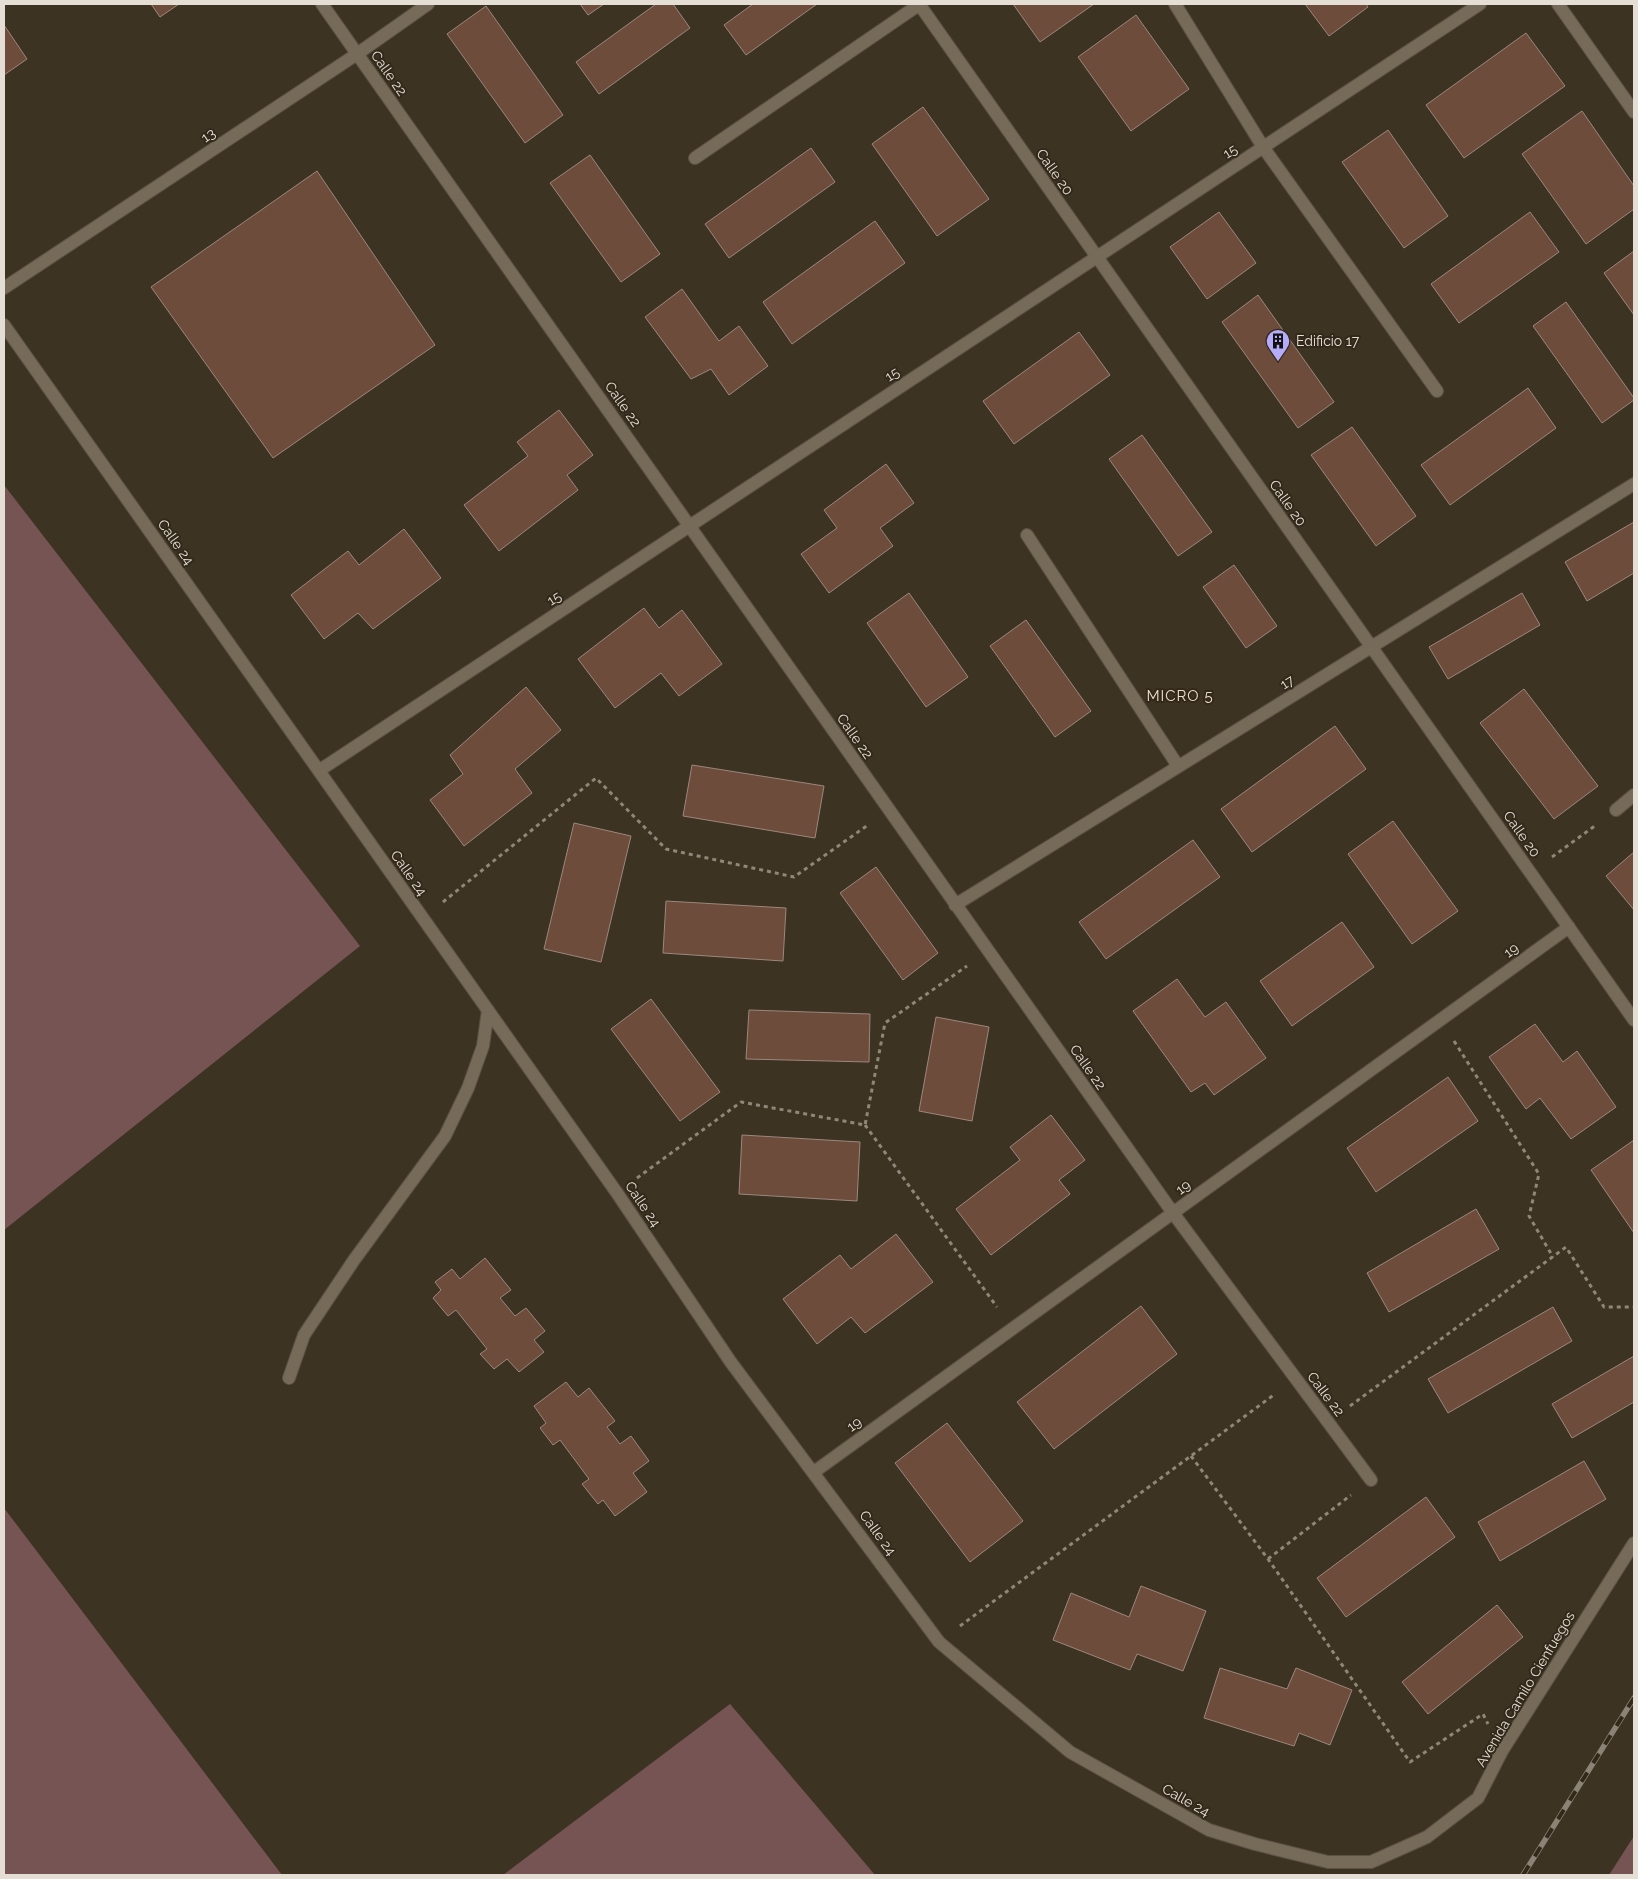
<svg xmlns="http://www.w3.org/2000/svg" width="1638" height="1879" font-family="Raleway,sans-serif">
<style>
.green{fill:#775454}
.building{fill:#6d4c3b;stroke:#9c877d}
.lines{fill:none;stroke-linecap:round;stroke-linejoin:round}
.minor-casing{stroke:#5a5244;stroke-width:14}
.path{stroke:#8f8779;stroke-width:3;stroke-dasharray:4 4;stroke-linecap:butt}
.minor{stroke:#766a59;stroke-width:12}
.rail-casing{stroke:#8b8376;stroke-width:5.5}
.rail{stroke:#33291a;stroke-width:4;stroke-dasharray:11;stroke-linecap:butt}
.labels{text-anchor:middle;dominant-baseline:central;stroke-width:4;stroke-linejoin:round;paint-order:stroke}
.street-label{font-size:14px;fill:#e5ded4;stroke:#33291a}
.poi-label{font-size:14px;fill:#e5ded4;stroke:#33291a;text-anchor:start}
.neighbourhood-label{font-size:15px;letter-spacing:1px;fill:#ecdfcb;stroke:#33291a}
</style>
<rect width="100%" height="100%" fill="#3d3323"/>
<path class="green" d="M4,485L360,946L4,1230Z
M4,1508L282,1875H4Z
M730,1704L875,1875H503Z
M1634,1836V1875H1609Z"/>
<path class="building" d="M151,4H179L160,17Z
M580,4H604L588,15Z
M656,4H673L690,28L599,94L576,62Z
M753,4H817L746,55L724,25Z
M1013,4H1094L1040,42Z
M1305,4H1366L1368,7L1329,36Z
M486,6L563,115L525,143L447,34Z
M1136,15L1189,89L1131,131L1078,57Z
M4,25L27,59L4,75Z
M1526,33L1565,86L1464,158L1426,105Z
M923,107L989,199L937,236L872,144Z
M1582,111L1634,186V209L1586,244L1522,154Z
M1388,130L1448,216L1404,248L1342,162Z
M811,148L835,182L729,258L705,224Z
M590,155L660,254L621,282L550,183Z
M317,171L435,345L273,458L151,287Z
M1219,212L1256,263L1207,299L1170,247Z
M1530,212L1559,252L1459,323L1431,284Z
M875,221L905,263L792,344L763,302Z
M1634,251V315L1604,273Z
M682,289L719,341L739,326L768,366L729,395L711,369L691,379L645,317Z
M1258,295L1334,402L1298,428L1222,322Z
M1566,302L1634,398V400L1602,423L1533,326Z
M1079,332L1110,375L1014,444L983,401Z
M1528,388L1556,428L1450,505L1421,465Z
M559,410L593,455L567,475L578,490L499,551L464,505L528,456L517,442Z
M1352,427L1416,516L1376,546L1311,455Z
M1142,435L1212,532L1178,556L1109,459Z
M886,464L914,503L880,528L893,546L829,593L801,554L837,528L824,510Z
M1634,522V573L1587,601L1565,562Z
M404,529L441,578L373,629L358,613L324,639L291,595L348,551L359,565Z
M1234,565L1277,626L1246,648L1203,587Z
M909,593L968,677L926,707L867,623Z
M1522,593L1540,625L1448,679L1429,647Z
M644,608L659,628L682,610L722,664L679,696L661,673L615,708L578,659Z
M1026,620L1091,711L1055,737L990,646Z
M526,687L561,730L515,769L532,793L464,846L430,800L463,774L450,755Z
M1524,689L1598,786L1554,819L1480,723Z
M1335,726L1366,769L1252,852L1221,809Z
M692,765L824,786L815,838L683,816Z
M1393,821L1458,911L1412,944L1348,854Z
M574,823L631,836L601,962L544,949Z
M1193,840L1220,877L1106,959L1079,922Z
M1634,852V910L1606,876Z
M876,867L938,953L903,980L840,893Z
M666,901L786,908L783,961L663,953Z
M1342,922L1374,967L1292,1026L1260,981Z
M1177,979L1205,1017L1226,1002L1266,1058L1214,1095L1205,1083L1191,1092L1133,1011Z
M651,999L720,1092L680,1121L611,1029Z
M749,1010L870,1014L869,1062L746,1059Z
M936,1017L989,1027L972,1121L919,1111Z
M1535,1024L1563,1062L1577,1051L1616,1107L1571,1139L1540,1098L1526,1109L1489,1057Z
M1448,1077L1478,1121L1376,1192L1347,1148Z
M1051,1115L1085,1160L1059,1180L1070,1194L991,1255L956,1209L1020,1160L1010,1147Z
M742,1135L860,1142L857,1201L739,1194Z
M1634,1140V1233L1591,1170Z
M1476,1209L1499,1249L1389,1312L1367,1273Z
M896,1234L933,1282L865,1333L851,1317L817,1344L783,1299L840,1255L851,1269Z
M485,1258L511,1290L500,1298L515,1316L526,1308L545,1331L534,1340L544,1352L519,1372L507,1359L494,1369L480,1354L487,1349L456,1310L448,1316L433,1298L441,1290L435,1282L452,1269L460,1279Z
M1141,1306L1177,1354L1054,1449L1017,1402Z
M1553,1307L1572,1341L1448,1413L1428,1379Z
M1634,1356V1402L1572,1438L1552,1404Z
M566,1382L578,1397L589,1388L615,1421L607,1427L620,1444L631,1436L649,1461L633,1473L647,1492L615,1516L603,1500L598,1504L582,1484L589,1479L560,1440L553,1445L540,1428L546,1423L534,1406Z
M947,1423L1023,1521L970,1562L895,1463Z
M1584,1461L1606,1499L1500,1561L1478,1522Z
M1426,1497L1455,1537L1346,1617L1317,1578Z
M1141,1586L1206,1611L1183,1671L1137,1654L1130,1670L1053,1640L1071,1593L1129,1617Z
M1497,1605L1523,1637L1428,1714L1402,1682Z
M1220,1668L1287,1689L1296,1668L1352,1690L1330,1745L1299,1733L1294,1746L1204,1718Z"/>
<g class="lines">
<g class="minor-casing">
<path id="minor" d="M322,4L1173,1213L1371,1480
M919,4L1634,1020
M1175,4L1263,147L1437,391
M1558,4L1634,112
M695,158L920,4
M4,288L357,54L428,4
M4,325L617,1193L730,1361L939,1642L1070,1752L1209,1830L1255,1844L1328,1862H1371L1427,1837L1478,1798L1502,1751L1634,1543
M1027,535L1178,766
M320,770L1480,4
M1616,810L1634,795
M955,905L1634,484
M289,1378L304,1335L354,1260L445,1136L468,1088L483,1046L488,1010
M814,1472L1569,927"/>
</g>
<path class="path" d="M1552,857L1596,825
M443,902L596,778L666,849L794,877L868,825
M1454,1041L1539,1174L1529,1216L1553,1257
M865,1125L997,1307
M637,1178L741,1102L865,1125L885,1023L967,966
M1350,1406L1566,1247L1604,1307H1634
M1191,1456L1268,1559L1410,1762L1483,1714L1488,1724
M1268,1559L1351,1495
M960,1626L1275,1394"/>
<use href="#minor" class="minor"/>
<g class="rail-casing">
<path id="rail" d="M1523,1875L1634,1698"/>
</g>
<use href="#rail" class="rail"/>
</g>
<defs>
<g id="building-pin" transform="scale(1.25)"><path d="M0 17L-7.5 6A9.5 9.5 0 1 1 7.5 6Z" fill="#b4acf9" stroke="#33291a"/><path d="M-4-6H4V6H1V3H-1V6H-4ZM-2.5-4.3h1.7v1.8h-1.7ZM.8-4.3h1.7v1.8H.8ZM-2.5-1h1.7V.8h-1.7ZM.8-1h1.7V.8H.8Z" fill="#111"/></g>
</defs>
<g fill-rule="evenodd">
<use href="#building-pin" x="1278" y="341"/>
</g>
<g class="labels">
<g class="street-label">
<text transform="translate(389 73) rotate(55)">Calle 22</text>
<text transform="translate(208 135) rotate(-34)">13</text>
<text transform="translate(1230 151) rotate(-33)">15</text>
<text transform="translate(1055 172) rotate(55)">Calle 20</text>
<text transform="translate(892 374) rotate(-33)">15</text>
<text transform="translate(623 404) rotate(55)">Calle 22</text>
<text transform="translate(1288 503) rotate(55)">Calle 20</text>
<text transform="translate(176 542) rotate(55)">Calle 24</text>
<text transform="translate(554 598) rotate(-33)">15</text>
<text transform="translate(1287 682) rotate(-32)">17</text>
<text transform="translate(855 736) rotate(55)">Calle 22</text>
<text transform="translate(1522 834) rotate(55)">Calle 20</text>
<text transform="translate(409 873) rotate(55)">Calle 24</text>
<text transform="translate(1511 950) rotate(-36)">19</text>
<text transform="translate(1088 1067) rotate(55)">Calle 22</text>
<text transform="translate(1183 1187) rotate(-36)">19</text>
<text transform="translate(643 1204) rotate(56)">Calle 24</text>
<text transform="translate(1326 1394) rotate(53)">Calle 22</text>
<text transform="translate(854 1424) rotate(-36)">19</text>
<text transform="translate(878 1533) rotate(54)">Calle 24</text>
<text transform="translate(1525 1689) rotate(-59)">Avenida Camilo Cienfuegos</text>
<text transform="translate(1186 1800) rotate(29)">Calle 24</text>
</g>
<g class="poi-label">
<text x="1296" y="341">Edificio 17</text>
</g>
<g class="neighbourhood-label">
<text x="1180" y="696">MICRO 5</text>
</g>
</g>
<rect width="1638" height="1879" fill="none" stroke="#e5ded4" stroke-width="10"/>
</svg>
